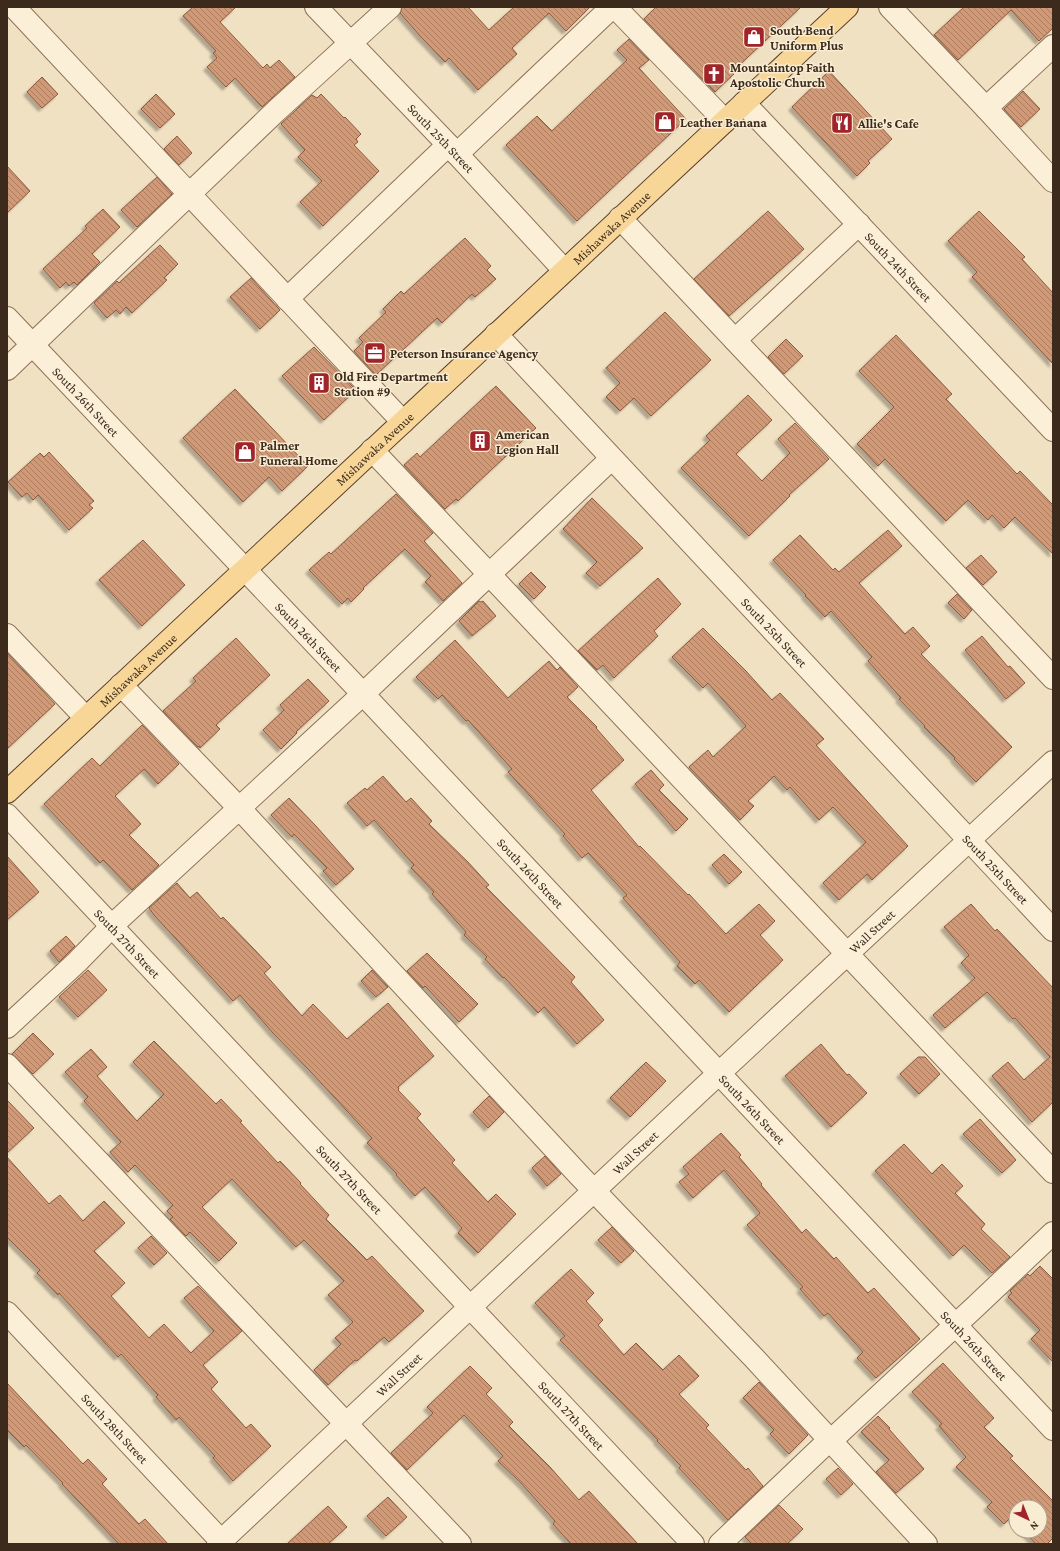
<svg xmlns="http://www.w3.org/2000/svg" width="1060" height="1551" font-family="'Crimson Pro',serif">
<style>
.building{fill:url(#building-back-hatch);stroke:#8e593c;filter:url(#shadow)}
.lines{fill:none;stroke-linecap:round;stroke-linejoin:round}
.minor-casing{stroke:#8d7258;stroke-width:24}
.major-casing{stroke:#5a402d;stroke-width:24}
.minor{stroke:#fbefd7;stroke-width:22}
.major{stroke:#f7d698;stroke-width:22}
.labels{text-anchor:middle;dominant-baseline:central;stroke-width:3;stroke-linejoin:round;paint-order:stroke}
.poi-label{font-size:13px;font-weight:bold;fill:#3c2b1d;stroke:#f8ecd3;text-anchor:start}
.street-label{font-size:13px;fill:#3c2b1d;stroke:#f8ecd3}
</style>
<defs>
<pattern id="building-back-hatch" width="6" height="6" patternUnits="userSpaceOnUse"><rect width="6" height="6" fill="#d29976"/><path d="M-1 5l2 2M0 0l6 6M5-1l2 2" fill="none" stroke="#ac7d60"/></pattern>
<filter id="shadow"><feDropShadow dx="-3.5" dy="3.5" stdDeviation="1" flood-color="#0004"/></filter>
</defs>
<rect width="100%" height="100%" fill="#f1e1c3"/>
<path class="building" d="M193,7H236L220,22L263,68L267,64L270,68L279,60L295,77L262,107L235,78L226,87L207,67L217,58L213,53L216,51L183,16Z
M402,7H468L489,30L514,7H590L566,31L549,13L512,48L517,54L478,90L449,58L445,62L421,37L400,13Z
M656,7H801L731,73L734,74L715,92L644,19Z
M964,7H1053V28L1039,41L1011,10L958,60L934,35Z
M629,39L649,60L639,68L686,119L577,221L506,145L537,116L552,131L627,60L617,50Z
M829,71L892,139L868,161L870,163L857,176L792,107Z
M42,77L58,94L42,108L27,92Z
M1023,91L1040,109L1021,127L1004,109Z
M156,94L175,114L160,128L141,109Z
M321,94L344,118L345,117L361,134L356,139L358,142L354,145L379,171L323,226L300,202L322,181L298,157L305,150L281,124L312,95L317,98Z
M177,136L192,153L179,165L164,149Z
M7,166L30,191L7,213Z
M157,177L172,194L137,227L121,210Z
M103,209L120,227L92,254L100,262L77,285L74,282L69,286L66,282L60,288L43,269L87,228L85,226Z
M768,211L804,249L729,316L694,279Z
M979,211L1025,257L1022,259L1053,293V364L972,277L977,272L948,241Z
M465,238L491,266L487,270L496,279L475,297L472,294L442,323L437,318L376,375L354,351L363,342L359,338L386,312L383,309L401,291L404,294Z
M160,245L178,264L164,278L167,280L132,313L126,307L120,314L116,310L107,318L94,303L117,281L119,283Z
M251,278L280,310L260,329L230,297Z
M665,312L711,360L651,416L634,398L620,411L606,397L620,383L606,368Z
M896,335L952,394L946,399L1017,474L1020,471L1053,505V554L1015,517L1004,528L992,515L988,520L968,500L946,521L885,459L878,466L857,444L894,407L859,371Z
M786,339L803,356L784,374L768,357Z
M314,347L356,390L324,420L282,376Z
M496,386L536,428L458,501L456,499L445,509L404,465L417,453L420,457Z
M235,389L308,466L282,491L269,477L243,502L183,438Z
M748,395L772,420L736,454L762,481L790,453L778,439L795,423L829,459L789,495L790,496L749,536L681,468L710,440L706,436Z
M49,452L94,501L89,505L93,508L69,530L38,495L33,500L27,493L22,497L8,482L40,453L44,457Z
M396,494L433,533L424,541L462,583L443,601L425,582L431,576L405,549L363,588L364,589L351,602L348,598L342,604L309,570L329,552L331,554Z
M592,498L643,548L600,586L586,573L597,562L563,529Z
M888,530L902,546L859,583L905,634L913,627L930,646L921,654L1012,747L976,782L954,759L955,758L924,727L925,726L899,699L901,698L868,661L872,657L831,611L825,617L805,596L806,595L773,560L800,535L833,570L835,568L839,572Z
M143,540L185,585L142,626L99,580Z
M981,555L997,572L983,585L966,568Z
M531,572L546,587L534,599L519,584Z
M658,578L681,604L654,631L658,636L614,678L603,665L597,670L578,651Z
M957,594L972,610L964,619L948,603Z
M479,601L481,602L483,601L496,616L472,636L459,621Z
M703,628L746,671L772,700L780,693L824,739L816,745L908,846L872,880L867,874L839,900L823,883L866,842L833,807L819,820L790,787L787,790L774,776L748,801L754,806L740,820L689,767L708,750L713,757L746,726L708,683L703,688L672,657Z
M982,636L1008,667L1010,666L1025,683L1006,699L965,650Z
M236,638L270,675L216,725L220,729L200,748L199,746L198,747L163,711L196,681L193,678Z
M455,640L508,698L549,661L557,670L560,667L578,687L567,697L597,727L596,728L624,760L591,790L639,847L640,846L688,895L689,894L726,934L759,904L775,921L760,935L783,960L729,1012L699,980L695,984L677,966L680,962L623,898L627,895L588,853L582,858L563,836L565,834L508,772L512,769L468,720L466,721L442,695L438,699L416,677Z
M7,653L55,704L7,749Z
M308,679L329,701L296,732L297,733L281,749L263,730L284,710L280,705Z
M142,725L179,764L158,784L144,769L115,796L141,824L129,835L159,865L132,890L103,860L100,863L44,804L92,758L100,766Z
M651,770L664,785L659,790L688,819L676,831L635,784Z
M383,776L406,802L411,798L432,821L429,824L468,862L489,885L486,887L575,977L571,982L604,1020L577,1044L544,1007L538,1013L504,977L503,978L485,959L487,957L464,935L466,932L432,894L434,892L411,868L414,865L374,820L367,826L347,803L365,788L367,790Z
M289,798L316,826L354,869L336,885L323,871L327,868L294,834L292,837L271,815Z
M724,854L742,872L729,884L712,865Z
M7,856L39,892L7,920Z
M177,883L190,898L197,892L221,919L223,917L252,947L271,967L264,973L302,1016L313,1004L347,1039L388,1003L434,1056L398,1087L399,1089L398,1090L421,1114L417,1118L455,1160L452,1163L488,1202L496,1194L516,1214L478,1253L458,1233L462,1228L425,1187L415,1196L396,1175L397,1174L367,1143L372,1138L310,1071L273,1033L240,995L233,1001L154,915L149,908Z
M971,904L995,931L997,929L1053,988V1102L1032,1122L992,1076L1008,1062L1024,1080L1050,1057L1015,1018L1013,1019L987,992L945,1028L933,1015L975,978L961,963L969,955L944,927Z
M66,936L75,946L59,962L50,951Z
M427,953L478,1004L459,1022L425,986L423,988L407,971Z
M88,970L107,990L78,1017L59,997Z
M372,970L388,987L376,997L361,981Z
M33,1033L54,1054L33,1074L12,1054Z
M154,1041L216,1104L221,1099L242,1121L240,1122L278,1163L280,1161L301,1183L300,1184L329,1215L326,1219L367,1260L372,1256L424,1311L389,1342L384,1337L357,1361L355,1360L328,1385L314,1370L341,1344L335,1338L353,1322L328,1295L344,1281L304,1240L296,1247L232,1179L202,1207L237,1243L219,1261L190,1232L186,1236L170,1219L173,1217L167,1211L173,1205L135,1165L128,1172L110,1152L121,1142L84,1101L88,1097L65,1072L91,1049L107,1067L97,1076L137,1121L164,1094L133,1062Z
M821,1044L847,1075L849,1074L867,1093L831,1127L785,1076Z
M918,1057H925L940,1074L919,1094L900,1074Z
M646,1062L666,1081L630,1117L610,1098Z
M489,1096L504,1112L488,1128L473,1112Z
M7,1100L34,1128L7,1153Z
M980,1119L1016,1160L1002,1173L963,1134Z
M721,1133L741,1155L739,1157L762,1184L761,1185L802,1233L806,1229L834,1259L836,1257L868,1293L874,1288L920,1339L876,1378L857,1358L863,1352L828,1313L824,1316L800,1289L803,1287L747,1225L760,1213L724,1170L693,1198L679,1182L689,1174L683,1167Z
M904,1144L932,1174L942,1164L963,1186L955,1193L985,1224L981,1229L1010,1257L992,1273L964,1245L953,1256L875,1171Z
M545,1156L561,1174L547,1186L532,1168Z
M7,1157L49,1204L60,1195L83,1221L104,1201L125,1223L94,1251L125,1283L111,1296L149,1338L164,1324L191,1353L214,1331L184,1298L198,1286L242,1331L203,1365L218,1382L211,1389L246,1428L251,1424L271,1446L233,1481L213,1458L215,1456L179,1417L176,1420L156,1397L158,1395L121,1354L118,1357L59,1293L58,1295L37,1273L40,1270L7,1237Z
M612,1227L634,1251L621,1263L598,1240Z
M151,1236L167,1253L154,1265L138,1248Z
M1040,1266L1053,1279V1362L1031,1339L1040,1330L1008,1297L1012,1293L1010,1291L1028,1274L1030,1276Z
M571,1269L594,1293L586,1301L603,1320L598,1325L624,1355L636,1343L663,1370L679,1355L699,1376L679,1394L709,1425L706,1428L746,1470L748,1468L763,1486L728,1520L679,1468L681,1466L657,1441L658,1440L560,1340L565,1336L535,1303Z
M943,1363L994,1418L984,1427L1013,1456L1010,1458L1053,1501V1538L1047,1544H1036L1024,1531H1040V1507H1016V1522L1011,1517L1004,1524L987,1507L992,1502L956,1467L966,1457L939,1426L942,1424L912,1392Z
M470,1366L492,1388L486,1394L513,1422L509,1426L550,1467L579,1500L589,1491L638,1544H571L553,1524L555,1521L520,1482L498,1461L503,1456L464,1415L407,1470L391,1453L433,1413L427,1407Z
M759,1382L808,1435L789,1454L770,1434L774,1430L743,1398Z
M7,1383L83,1464L88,1459L107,1479L102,1484L139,1524L145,1519L168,1544H117L118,1543L81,1504L62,1484L63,1483L26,1445L24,1447L7,1430Z
M878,1416L890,1428L889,1429L924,1469L896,1493L876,1472L889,1460L861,1432Z
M838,1468L853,1484L841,1495L826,1479Z
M388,1497L407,1517L386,1536L367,1516Z
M779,1505L803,1529L787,1544H752L745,1537Z
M328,1506L347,1527L328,1544H287Z"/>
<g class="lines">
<g class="minor-casing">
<g id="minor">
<path d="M14,7L403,422"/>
<path id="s1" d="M316,7L457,154L564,270"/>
<path d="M615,7L725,121"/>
<path d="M890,7L986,108L1053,181"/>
<path id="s2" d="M744,103L1053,430"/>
<path d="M986,108L1053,46"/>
<path d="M457,154L612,7"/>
<path d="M620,218L1053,678"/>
<path d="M287,299L448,145"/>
<path id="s3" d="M7,318L363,694L1053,1429"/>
<path id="s4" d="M496,334L1053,930"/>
<path d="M735,340L859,224"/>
<path d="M7,369L276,111L390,7"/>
<path d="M372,450L1053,1172"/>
<path d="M7,635L86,718"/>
<path d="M121,685L240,809L579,1175L754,1358L926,1544"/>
<path id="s5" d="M7,815L693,1544"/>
<path d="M7,1027L77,962L118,920L363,694L611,459"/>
<path d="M7,1065L460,1544"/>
<path id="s6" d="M7,1313L224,1544"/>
<path id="s7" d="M218,1544L700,1091L1053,762"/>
<path d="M720,1544L822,1447L838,1434L976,1306L1053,1233"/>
</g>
</g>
<g class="major-casing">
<g id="major">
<path id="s8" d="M7,792L847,7"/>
</g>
</g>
<use href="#minor" class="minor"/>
<use href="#major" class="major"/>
</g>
<defs>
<g id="shop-square" transform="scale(1.15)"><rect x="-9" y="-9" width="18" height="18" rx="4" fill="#a02429" stroke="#f8ecd3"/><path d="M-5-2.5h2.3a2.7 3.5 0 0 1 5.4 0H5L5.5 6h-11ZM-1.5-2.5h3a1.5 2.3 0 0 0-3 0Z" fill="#fff"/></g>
<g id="church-square" transform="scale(1.15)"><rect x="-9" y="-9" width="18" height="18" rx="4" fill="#a02429" stroke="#f8ecd3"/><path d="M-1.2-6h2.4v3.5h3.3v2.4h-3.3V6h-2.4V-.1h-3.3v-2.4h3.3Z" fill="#fff"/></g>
<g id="restaurant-square" transform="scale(1.15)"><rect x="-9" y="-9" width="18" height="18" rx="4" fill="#a02429" stroke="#f8ecd3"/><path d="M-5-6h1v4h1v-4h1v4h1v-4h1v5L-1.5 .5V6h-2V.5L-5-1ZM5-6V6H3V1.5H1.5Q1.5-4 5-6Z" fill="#fff"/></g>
<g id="office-square" transform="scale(1.15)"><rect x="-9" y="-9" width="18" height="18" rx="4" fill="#a02429" stroke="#f8ecd3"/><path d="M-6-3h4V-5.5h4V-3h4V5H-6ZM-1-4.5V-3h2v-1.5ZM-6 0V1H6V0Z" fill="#fff"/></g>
<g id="building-square" transform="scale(1.15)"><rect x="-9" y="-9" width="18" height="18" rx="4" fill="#a02429" stroke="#f8ecd3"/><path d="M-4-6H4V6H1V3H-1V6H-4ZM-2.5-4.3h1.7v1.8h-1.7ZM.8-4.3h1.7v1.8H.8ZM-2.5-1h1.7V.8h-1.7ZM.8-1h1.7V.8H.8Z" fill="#fff"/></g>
</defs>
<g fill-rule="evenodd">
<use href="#shop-square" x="754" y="37"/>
<use href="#church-square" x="714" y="74"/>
<use href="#shop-square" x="665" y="122"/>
<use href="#restaurant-square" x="842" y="123"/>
<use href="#office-square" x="375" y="353"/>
<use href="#building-square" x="319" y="383"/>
<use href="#building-square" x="480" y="441"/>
<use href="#shop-square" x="245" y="452"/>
</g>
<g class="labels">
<g class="poi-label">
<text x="770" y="30">South Bend<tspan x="770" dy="15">Uniform Plus</tspan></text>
<text x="730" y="67">Mountaintop Faith<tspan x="730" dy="15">Apostolic Church</tspan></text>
<text x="680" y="122">Leather Banana</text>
<text x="858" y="123">Allie's Cafe</text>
<text x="390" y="353">Peterson Insurance Agency</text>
<text x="334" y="376">Old Fire Department<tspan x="334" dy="15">Station #9</tspan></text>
<text x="496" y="434">American<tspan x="496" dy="15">Legion Hall</tspan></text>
<text x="260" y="445">Palmer<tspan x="260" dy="15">Funeral Home</tspan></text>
</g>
<g class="street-label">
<text stroke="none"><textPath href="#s1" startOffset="181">South 25th Street</textPath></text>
<text stroke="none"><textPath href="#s8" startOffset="827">Mishawaka Avenue</textPath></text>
<text stroke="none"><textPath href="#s2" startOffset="225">South 24th Street</textPath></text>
<text stroke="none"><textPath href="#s3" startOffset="115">South 26th Street</textPath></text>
<text stroke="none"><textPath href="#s8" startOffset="503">Mishawaka Avenue</textPath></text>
<text stroke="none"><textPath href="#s4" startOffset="408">South 25th Street</textPath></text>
<text stroke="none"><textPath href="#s3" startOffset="439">South 26th Street</textPath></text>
<text stroke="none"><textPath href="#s8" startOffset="179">Mishawaka Avenue</textPath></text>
<text stroke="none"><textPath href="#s4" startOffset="732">South 25th Street</textPath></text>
<text stroke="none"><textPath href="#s3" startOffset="763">South 26th Street</textPath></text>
<text stroke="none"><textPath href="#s7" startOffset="896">Wall Street</textPath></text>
<text stroke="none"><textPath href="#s5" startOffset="176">South 27th Street</textPath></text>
<text stroke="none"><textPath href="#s3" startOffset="1087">South 26th Street</textPath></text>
<text stroke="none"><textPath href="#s7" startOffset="572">Wall Street</textPath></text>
<text stroke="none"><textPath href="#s5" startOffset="500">South 27th Street</textPath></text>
<text stroke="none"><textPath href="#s3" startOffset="1411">South 26th Street</textPath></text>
<text stroke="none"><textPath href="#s7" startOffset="248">Wall Street</textPath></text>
<text stroke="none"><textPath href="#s5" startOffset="824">South 27th Street</textPath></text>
<text stroke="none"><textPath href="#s6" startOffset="158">South 28th Street</textPath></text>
</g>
</g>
<rect width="1060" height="1551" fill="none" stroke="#3c2b1d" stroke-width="16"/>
<g transform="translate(1028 1519) rotate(137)"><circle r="19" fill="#f8ecd3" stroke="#ad9f8a"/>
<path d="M0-3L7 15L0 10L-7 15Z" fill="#a02429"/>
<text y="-6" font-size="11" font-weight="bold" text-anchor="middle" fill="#3c2b1d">N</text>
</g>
</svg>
